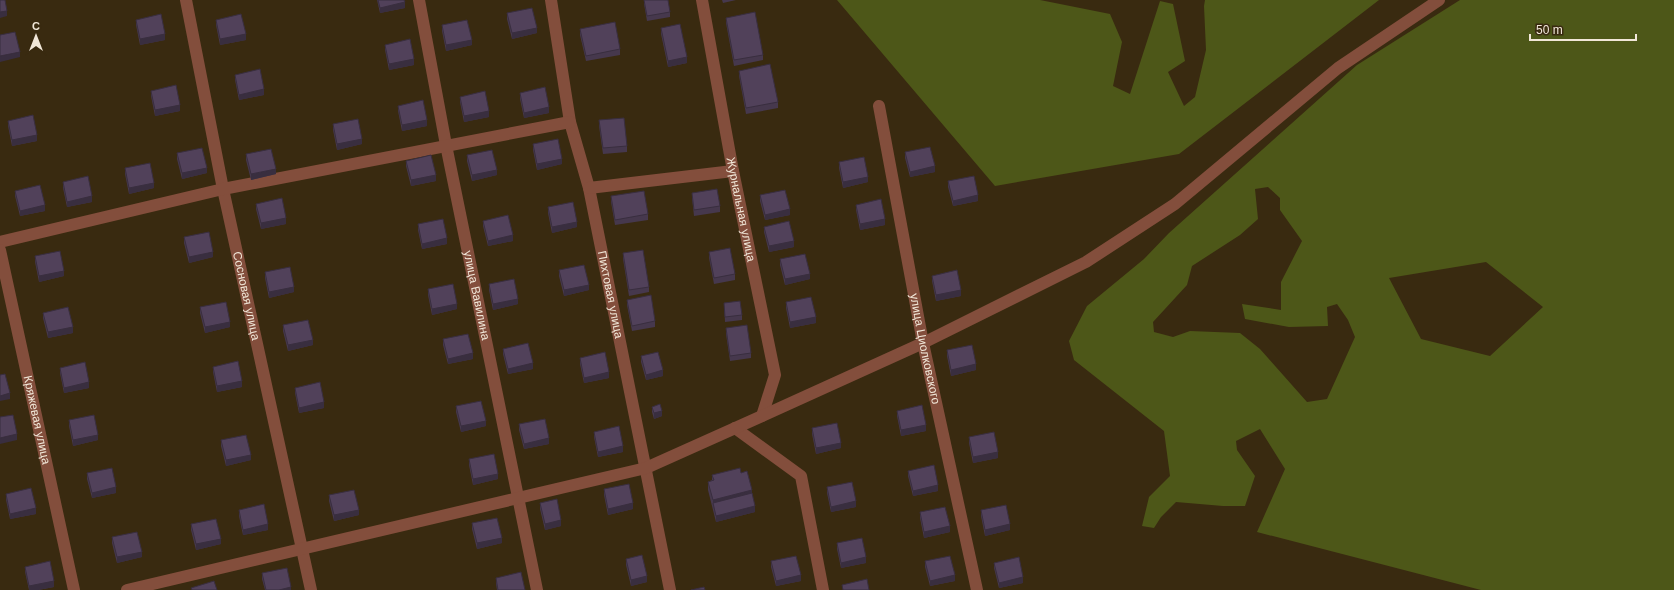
<svg xmlns="http://www.w3.org/2000/svg" width="1674" height="590" font-family="Helvetica,sans-serif">
<style>
.green{fill:#4d5718;fill-rule:evenodd}
.lines{fill:none;stroke-linecap:round;stroke-linejoin:round}
.minor{stroke:#834e3c;stroke-width:12}
.wall{fill:#46384d}
.shaded-wall{fill:#392e3f}
.building{fill:#51415a;stroke:#392e3f}
.labels{text-anchor:middle;dominant-baseline:central;stroke-width:3;stroke-linejoin:round;paint-order:stroke}
.street-label{font-size:12px;fill:#f1e7d8;stroke:#392a10}
</style>
<rect width="100%" height="100%" fill="#392a10"/>
<path class="green" d="M837,0H1040L1110,14L1122,42L1113,86L1130,94L1160,1L1173,4L1185,61L1168,72L1184,106L1195,97L1206,50L1204,6L1205,0H1379L1179,154L995,186Z
M1460,0H1674V590H1481L1257,532L1285,469L1260,429L1236,441L1237,450L1255,476L1245,506H1223L1176,502L1161,517L1154,528L1142,526L1149,497L1170,476L1164,431L1074,360L1069,341L1087,306L1144,259L1169,233L1357,65ZM1268,187L1280,198V210L1302,241L1281,282V310L1242,304L1245,319L1289,327L1328,326L1327,307L1337,304L1348,320L1355,337L1327,399L1307,402L1260,349L1240,333L1190,331L1173,337L1154,332L1153,322L1187,285L1192,266L1240,235L1258,219L1255,189ZM1486,262L1543,307L1490,356L1421,339L1389,278Z"/>
<g class="lines">
<g class="minor">
<path id="s1" d="M186,0L223,189L311,590"/>
<path id="s2" d="M419,0L446,145L537,590"/>
<path id="s3" d="M551,0L570,122L589,188L670,590"/>
<path id="s4" d="M702,0L733,171L775,375L762,416"/>
<path id="s5" d="M879,106L923,343L977,590"/>
<path d="M589,188L733,171"/>
<path d="M0,242L223,189L570,122"/>
<path id="s6" d="M0,250L74,590"/>
<path d="M735,428L801,476L823,590"/>
<path d="M127,590L646,468L762,416L923,343L1086,262L1175,204L1338,68L1439,0"/>
</g>
</g>
<path class="wall" d="M377,0H404L405,8L380,13Z
M644,0L670,12V17L647,21L644,4Z
M722,0H736L723,3Z
M507,13L537,33L512,39L507,19Z
M726,18L763,55V60L734,66L726,23Z
M136,20L165,40L140,45L136,25Z
M216,20L246,40L220,45L216,25Z
M442,25L472,45L446,51L442,31Z
M661,28L687,63L668,67L661,34Z
M580,29L620,49V55L586,61L580,35Z
M385,45L414,65L389,70L385,50Z
M739,71L778,102V108L746,114L739,76Z
M235,75L264,95L239,100L235,80Z
M151,91L180,111L155,116L151,96Z
M520,93L549,113L524,118L520,99Z
M460,97L489,117L464,122L460,102Z
M398,106L427,126L402,131L398,111Z
M599,120L627,146V152L603,154L599,126Z
M8,121L37,141L12,146L8,126Z
M333,124L362,144L337,150L333,130Z
M533,144L562,164L537,170L533,150Z
M905,152L935,172L910,177L905,158Z
M177,153L207,173L182,179L177,159Z
M246,154L276,174L251,180L246,160Z
M467,155L497,175L472,181L467,161Z
M406,161L436,181L411,186L406,166Z
M839,162L868,182L843,188L839,168Z
M125,168L154,188L129,194L125,174Z
M948,181L978,201L953,206L948,187Z
M63,182L92,202L67,207L63,188Z
M15,191L45,211L20,216L15,196Z
M692,193L720,206V212L694,216L692,198Z
M760,195L790,215L765,220L760,201Z
M611,196L648,214V220L615,225L611,202Z
M256,204L286,224L261,229L256,209Z
M856,205L885,225L860,230L856,210Z
M548,207L577,227L552,233L548,213Z
M483,221L513,241L488,246L483,226Z
M418,224L447,244L422,249L418,230Z
M764,227L794,247L769,252L764,232Z
M184,237L213,257L189,263L184,243Z
M709,252L735,274V280L714,284L709,258Z
M623,253L649,287V292L629,296L623,259Z
M35,256L64,276L39,282L35,262Z
M780,259L810,279L785,285L780,265Z
M559,270L589,290L564,296L559,276Z
M265,272L294,292L269,298L265,278Z
M932,276L961,296L936,301L932,281Z
M489,284L518,304L493,310L489,290Z
M428,289L457,309L432,315L428,295Z
M627,300L655,321V327L632,331L627,305Z
M786,302L816,323L790,328L786,308Z
M724,303L742,315V320L725,322Z
M200,307L230,327L205,333L200,313Z
M43,313L73,333L48,338L43,318Z
M283,325L313,345L288,351L283,331Z
M726,328L751,353V358L730,361L726,334Z
M443,339L473,359L448,364L443,345Z
M503,349L533,369L508,374L503,354Z
M947,350L976,370L951,376L947,356Z
M641,356L663,376L646,380L641,362Z
M580,358L609,378L584,383L580,364Z
M213,367L242,387L217,392L213,372Z
M60,368L89,388L64,393L60,373Z
M295,388L324,408L299,413L295,393Z
M456,406L486,426L461,432L456,412Z
M652,407L662,416L654,419L652,412Z
M897,411L926,431L901,436L897,416Z
M69,420L98,440L73,446L69,426Z
M519,424L549,444L524,449L519,430Z
M812,428L841,448L816,454L812,434Z
M594,432L623,452L598,457L594,437Z
M969,437L998,458L973,463L969,443Z
M221,440L251,460L226,466L221,446Z
M469,459L498,479L473,485L469,465Z
M908,471L938,491L913,496L908,476Z
M87,473L116,493L92,498L87,479Z
M741,473L752,493L755,512L716,522L708,490V482L712,480V475Z
M827,487L856,507L831,512L827,493Z
M604,489L633,509L608,515L604,495Z
M6,494L36,514L10,519L6,500Z
M329,495L359,515L334,521L329,501Z
M540,503L561,526L545,530L540,509Z
M239,510L268,530L243,535L239,516Z
M981,510L1010,530L985,536L981,516Z
M920,512L950,532L924,538L920,518Z
M472,523L502,543L477,549L472,529Z
M191,524L221,544L196,550L191,530Z
M112,537L142,557L117,563L112,543Z
M837,543L866,563L841,568L837,549Z
M626,559L647,582L631,586L626,565Z
M771,561L801,581L776,586L771,567Z
M925,561L955,581L930,586L925,567Z
M994,563L1023,583L999,588L994,568Z
M25,567L54,587L38,590H29L25,572Z
M262,573L291,590H265L262,579Z
M496,578L525,590H497L496,584Z"/>
<path class="shaded-wall" d="M405,2V8L380,13V8Z
M7,11V16L0,18V12Z
M537,28V33L512,39V33Z
M165,34V40L140,45V39Z
M246,34V40L220,45V39Z
M472,40V45L446,51V45Z
M20,52V57L0,62V56Z
M687,57V63L668,67V61Z
M414,59V65L389,70V64Z
M264,89V95L239,100V95Z
M180,105V111L155,116V110Z
M549,107V113L524,118V113Z
M489,111V117L464,122V116Z
M427,120V126L402,131V125Z
M37,135V141L12,146V140Z
M362,139V144L337,150V144Z
M562,159V164L537,170V164Z
M935,166V172L910,177V172Z
M207,168V173L182,179V173Z
M276,169V174L251,180V174Z
M497,170V175L472,181V175Z
M436,175V181L411,186V180Z
M868,177V182L843,188V182Z
M154,183V188L129,194V188Z
M978,195V201L953,206V201Z
M92,196V202L67,207V202Z
M45,205V211L20,216V211Z
M790,209V215L765,220V215Z
M286,218V224L261,229V223Z
M885,219V225L860,230V224Z
M577,222V227L552,233V227Z
M513,235V241L488,246V241Z
M447,238V244L422,249V244Z
M794,241V247L769,252V246Z
M213,252V257L189,263V257Z
M64,271V276L39,282V276Z
M810,274V279L785,285V279Z
M589,285V290L564,296V290Z
M294,287V292L269,298V292Z
M961,290V296L936,301V295Z
M518,299V304L493,310V304Z
M457,304V309L432,315V309Z
M816,317V323L790,328V322Z
M230,322V327L205,333V327Z
M73,327V333L48,338V332Z
M313,340V345L288,351V345Z
M473,353V359L448,364V359Z
M533,363V369L508,374V369Z
M976,364V370L951,376V370Z
M663,370V376L646,380V375Z
M609,372V378L584,383V378Z
M242,381V387L217,392V386Z
M89,382V388L64,393V388Z
M10,393V399L0,401V396Z
M324,402V408L299,413V408Z
M662,411V416L654,419V413Z
M486,421V426L461,432V426Z
M926,425V431L901,436V430Z
M17,434V440L0,444V438Z
M98,435V440L73,446V440Z
M549,438V444L524,449V444Z
M841,443V448L816,454V448Z
M623,446V452L598,457V452Z
M998,452V458L973,463V457Z
M251,455V460L226,466V460Z
M498,474V479L473,485V479Z
M938,485V491L913,496V491Z
M116,487V493L92,498V493Z
M752,490V499L713,503V509V500Z
M856,501V507L831,512V507Z
M633,503V509L608,515V509Z
M755,506V512L716,522V516Z
M36,508V514L10,519V514Z
M359,510V515L334,521V515Z
M561,520V526L545,530V524Z
M268,524V530L243,535V530Z
M1010,524V530L985,536V530Z
M950,526V532L924,538V532Z
M502,538V543L477,549V543Z
M221,539V544L196,550V544Z
M142,552V557L117,563V557Z
M866,557V563L841,568V563Z
M801,575V581L776,586V581Z
M955,575V581L930,586V581Z
M647,576V582L631,586V580Z
M1023,577V583L999,588V583Z
M54,581V587L38,590H29V586Z
M291,587V590H279Z"/>
<path class="building" d="M0,0H5L7,11L0,12Z
M378,0H404L405,2L380,8Z
M644,0H668L670,12L647,16Z
M532,8L537,28L512,33L507,13Z
M755,12L763,55L734,60L726,18Z
M161,14L165,34L140,39L136,20Z
M241,14L246,34L220,39L216,20Z
M467,20L472,40L446,45L442,25Z
M615,22L620,49L586,56L580,29Z
M680,24L687,57L668,61L661,28Z
M15,32L20,52L0,56V35Z
M410,39L414,59L389,64L385,45Z
M770,64L778,102L746,108L739,71Z
M260,69L264,89L239,95L235,75Z
M176,85L180,105L155,110L151,91Z
M545,87L549,107L524,113L520,93Z
M485,91L489,111L464,116L460,97Z
M423,100L427,120L402,125L398,106Z
M33,115L37,135L12,140L8,121Z
M624,118L627,146L603,148L599,120Z
M358,119L362,139L337,144L333,124Z
M558,139L562,159L537,164L533,144Z
M930,147L935,166L910,172L905,152Z
M202,148L207,168L182,173L177,153Z
M271,149L276,169L251,174L246,154Z
M492,150L497,170L472,175L467,155Z
M431,155L436,175L411,180L406,161Z
M864,157L868,177L843,182L839,162Z
M150,163L154,183L129,188L125,168Z
M88,176L92,196L67,202L63,182Z
M974,176L978,195L953,201L948,181Z
M40,185L45,205L20,211L15,191Z
M717,189L720,206L694,210L692,193Z
M785,190L790,209L765,215L760,195Z
M644,191L648,214L615,220L611,196Z
M282,198L286,218L261,223L256,204Z
M881,199L885,219L860,224L856,205Z
M573,202L577,222L552,227L548,207Z
M508,215L513,235L488,241L483,221Z
M443,219L447,238L422,244L418,224Z
M789,221L794,241L769,246L764,227Z
M209,232L213,252L189,257L184,237Z
M730,248L735,274L714,278L709,252Z
M643,250L649,287L629,290L623,253Z
M60,251L64,271L39,276L35,256Z
M805,254L810,274L785,279L780,259Z
M584,265L589,285L564,290L559,270Z
M290,267L294,287L269,292L265,272Z
M957,270L961,290L936,295L932,276Z
M514,279L518,299L493,304L489,284Z
M453,284L457,304L432,309L428,289Z
M651,295L655,321L632,326L627,300Z
M811,297L816,317L790,322L786,302Z
M740,301L742,315L725,317L724,303Z
M226,302L230,322L205,327L200,307Z
M68,307L73,327L48,332L43,313Z
M308,320L313,340L288,345L283,325Z
M747,325L751,353L730,356L726,328Z
M468,334L473,353L448,359L443,339Z
M528,343L533,363L508,369L503,349Z
M972,345L976,364L951,370L947,350Z
M605,352L609,372L584,378L580,358Z
M658,352L663,370L646,375L641,356Z
M238,361L242,381L217,386L213,367Z
M85,362L89,382L64,388L60,368Z
M5,374L10,393L0,396V375Z
M320,382L324,402L299,408L295,388Z
M481,401L486,421L461,426L456,406Z
M660,404L662,411L654,413L652,407Z
M922,405L926,425L901,430L897,411Z
M13,415L17,434L0,438V417Z
M94,415L98,435L73,440L69,420Z
M545,419L549,438L524,444L519,424Z
M837,423L841,443L816,448L812,428Z
M619,426L623,446L598,452L594,432Z
M994,432L998,452L973,457L969,437Z
M246,435L251,455L226,460L221,440Z
M494,454L498,474L473,479L469,459Z
M934,465L938,485L913,491L908,471Z
M112,468L116,487L92,493L87,473Z
M740,468L741,473L747,471L752,490L713,500L708,482L714,480L712,475Z
M852,482L856,501L831,507L827,487Z
M629,484L633,503L608,509L604,489Z
M31,488L36,508L10,514L6,494Z
M354,490L359,510L334,515L329,495Z
M752,493L755,506L716,516L713,503Z
M557,499L561,520L545,524L540,503Z
M264,504L268,524L243,530L239,510Z
M1006,505L1010,524L985,530L981,510Z
M945,507L950,526L924,532L920,512Z
M497,518L502,538L477,543L472,523Z
M216,519L221,539L196,544L191,524Z
M137,532L142,552L117,557L112,537Z
M862,538L866,557L841,563L837,543Z
M642,555L647,576L631,580L626,559Z
M796,556L801,575L776,581L771,561Z
M950,556L955,575L930,581L925,561Z
M1019,557L1023,577L999,583L994,563Z
M50,561L54,581L29,586L25,567Z
M287,568L291,587L279,590H266L262,573Z
M521,572L525,590H498L496,578Z
M867,579L869,590H843L842,585Z
M214,581L217,590H192L191,588Z
M704,587L705,590H691Z"/>
<g class="labels">
<g class="street-label">
<text stroke="none"><textPath href="#s4" startOffset="213">Журнальная улица</textPath></text>
<text stroke="none"><textPath href="#s1" startOffset="302">Сосновая улица</textPath></text>
<text stroke="none"><textPath href="#s2" startOffset="301">улица Вавилина</textPath></text>
<text stroke="none"><textPath href="#s3" startOffset="301">Пихтовая улица</textPath></text>
<text stroke="none"><textPath href="#s5" startOffset="247">улица Циолковского</textPath></text>
<text stroke="none"><textPath href="#s6" startOffset="174">Кряжевая улица</textPath></text>
</g>
</g>
<g transform="translate(36 36)" stroke="#392a10" stroke-width="3" paint-order="stroke">
<path d="M0-3L7 15L0 10L-7 15Z" fill="#f1e7d8"/>
<text y="-6" font-size="11" font-weight="bold" text-anchor="middle" fill="#f1e7d8">С</text>
</g>
<path d="M1530 34v6h106v-6" fill="none" stroke="#f1e7d8" stroke-width="2"/>
<text x="1536" y="34" font-size="12" fill="#f1e7d8" stroke="#392a10" stroke-width="3" paint-order="stroke">50 m</text>
</svg>
